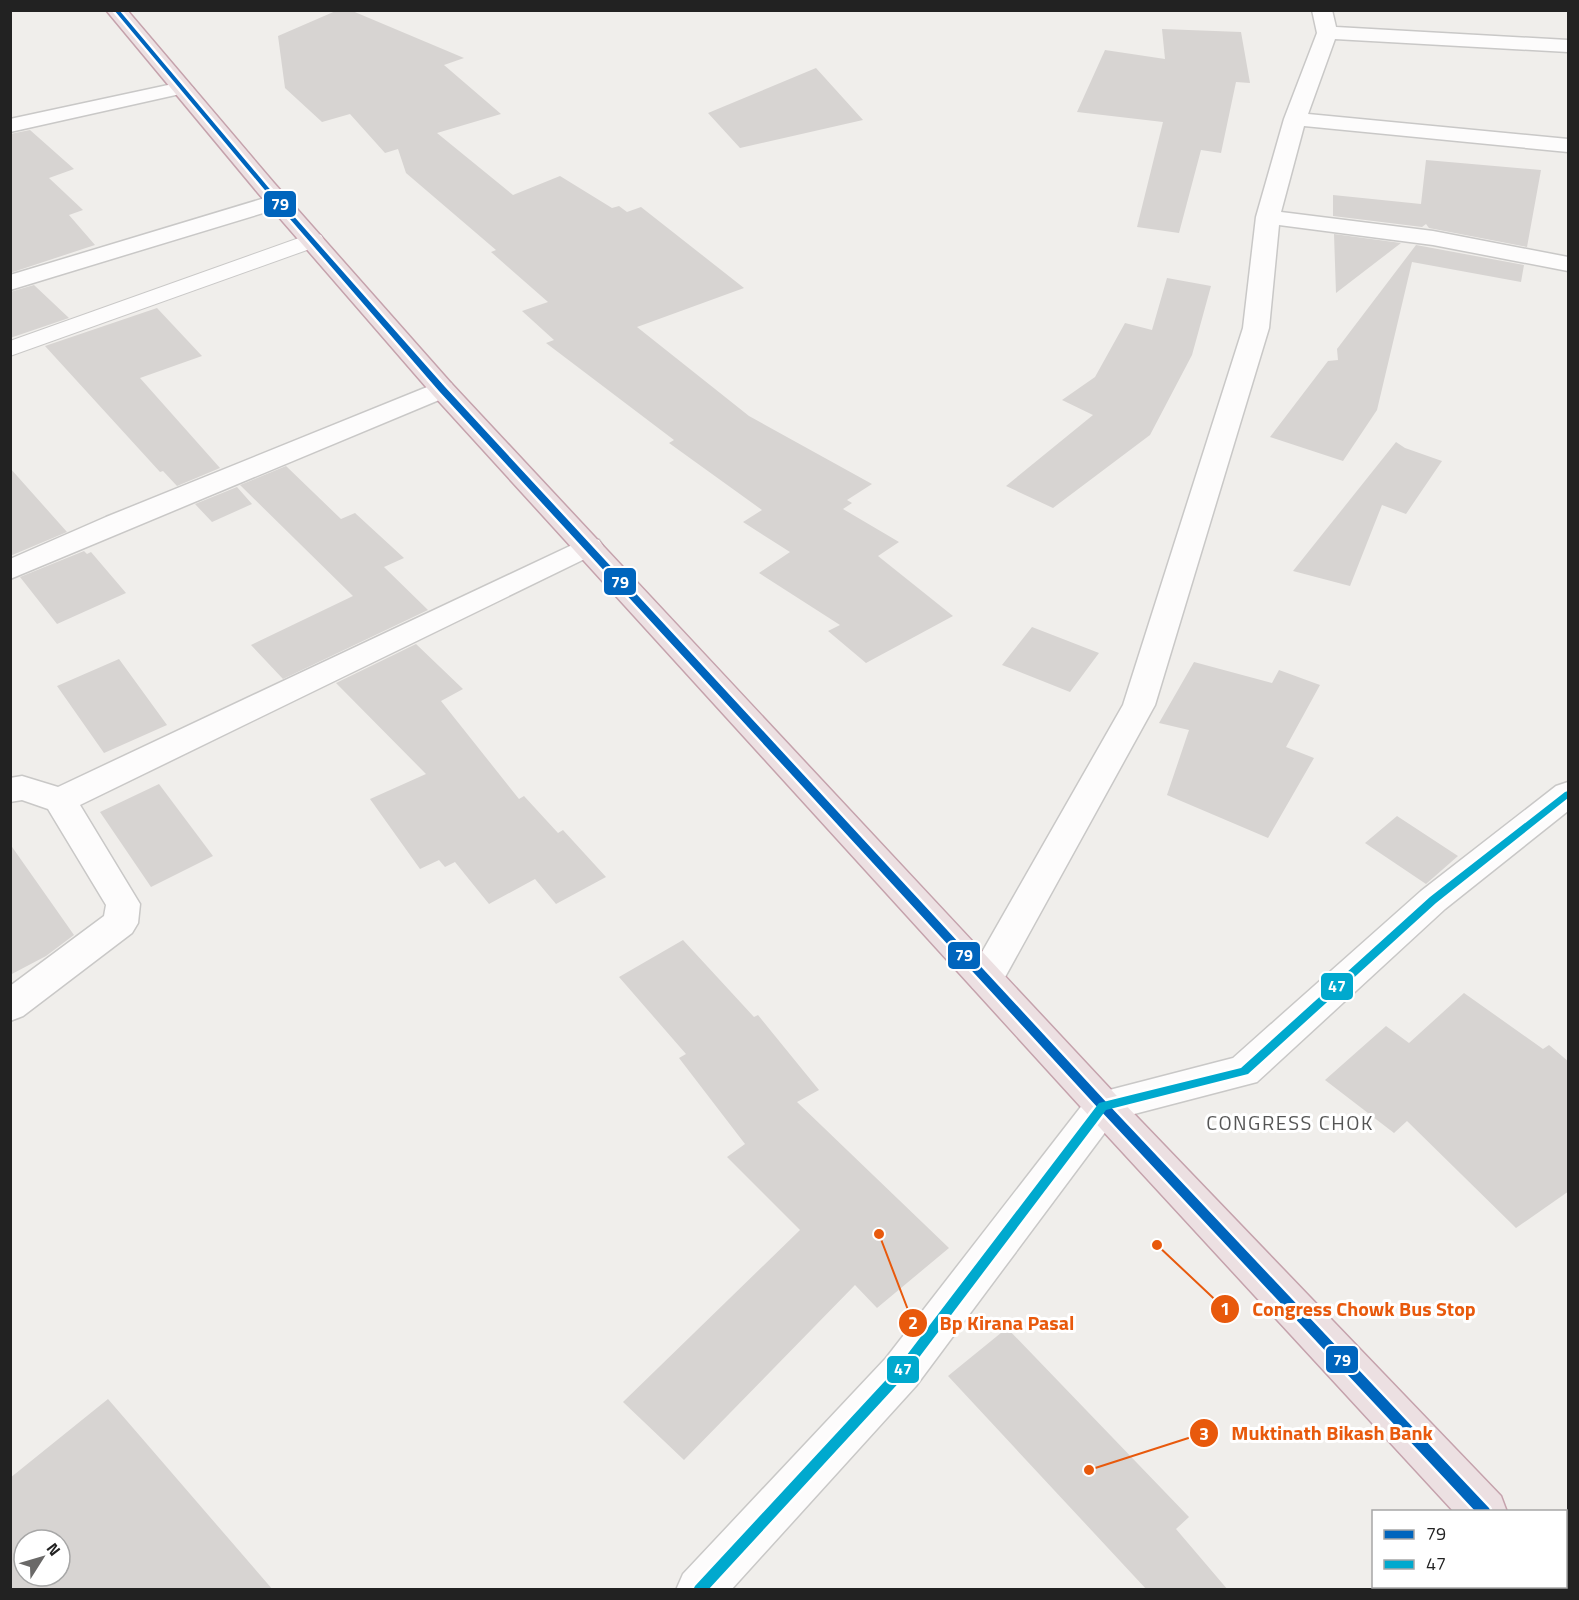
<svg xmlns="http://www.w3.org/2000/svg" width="1579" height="1600" font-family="'Titillium Web',sans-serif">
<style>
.building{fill:#d7d4d2;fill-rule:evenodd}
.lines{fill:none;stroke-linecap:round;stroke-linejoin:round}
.lane-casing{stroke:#c9c8c7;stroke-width:2}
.street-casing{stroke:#c9c8c7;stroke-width:3}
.highway-casing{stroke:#c5a2ac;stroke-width:3}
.lane{fill:#fdfcfc;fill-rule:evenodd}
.street{fill:#fdfcfc;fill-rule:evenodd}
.highway{fill:#ece0e2;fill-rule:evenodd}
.bus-1-casing{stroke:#fff;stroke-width:5}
.bus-2-casing{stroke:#fff;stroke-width:5}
.bus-1{fill:#0065bd;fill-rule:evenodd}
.bus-2{fill:#00a9ce;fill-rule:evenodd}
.labels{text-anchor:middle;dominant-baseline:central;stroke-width:6;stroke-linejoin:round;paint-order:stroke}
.neighbourhood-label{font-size:20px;letter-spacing:1.5px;fill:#555;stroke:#fff}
.leader{fill:none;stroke:#e8590c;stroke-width:2}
.callout-dot{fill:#e8590c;stroke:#fff;stroke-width:2}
.mark-label{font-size:18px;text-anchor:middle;font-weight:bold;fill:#fff}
.callout-label{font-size:20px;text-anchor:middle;font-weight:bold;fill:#e8590c;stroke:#fff;stroke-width:6;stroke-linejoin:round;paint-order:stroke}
.line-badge{stroke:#fff;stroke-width:2}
.badge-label{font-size:16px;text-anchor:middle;font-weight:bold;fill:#fff}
</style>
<rect width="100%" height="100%" fill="#f0eeeb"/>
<path class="building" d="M338,10H350L464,58L444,65L501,114L437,133L513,195L560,176L612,208L619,206L627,212L641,207L744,288L637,327L749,416L872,484L847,500L852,503L843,509L899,542L878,556L953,616L866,663L828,631L840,625L759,573L790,552L743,522L762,510L669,443L674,440L546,343L554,340L522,311L548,302L491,252L496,250L406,173L398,149L385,153L350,114L322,122L285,88L278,36Z
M1162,29L1241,32L1250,83L1236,82L1221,153L1201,150L1179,233L1137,227L1163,122L1077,112L1105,50L1165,59Z
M816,68L863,120L740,148L708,113Z
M30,130L74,169L49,178L83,210L69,215L95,245L10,273V134Z
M1426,160L1541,170L1527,247L1429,228L1426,224L1422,227L1333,216V195L1421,204Z
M1334,234L1401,243L1336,293Z
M1416,245L1524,265L1521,282L1412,262L1377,410L1343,461L1270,437L1328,361L1338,360L1337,349Z
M1167,278L1211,286L1192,355L1150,435L1053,508L1006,486L1093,415L1062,400L1095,377L1125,323L1152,330Z
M34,285L69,318L10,338V292Z
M157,308L202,356L140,378L220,468L177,486L163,471L160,472L45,346Z
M1396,442L1405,448L1442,461L1406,514L1382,505L1350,586L1293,571Z
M286,466L341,519L355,513L404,558L384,567L428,610L283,679L251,645L353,596L240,485Z
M10,468L67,532L10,556Z
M237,487L252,504L212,522L195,504Z
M84,551L87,554L91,552L126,593L57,624L20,577Z
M1032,627L1099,653L1070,692L1002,665Z
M416,644L463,689L441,701L519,799L524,796L558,833L563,830L606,877L556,904L535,879L489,904L455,862L445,867L439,860L420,869L370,799L426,774L336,683Z
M119,659L167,725L104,753L57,686Z
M1194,662L1272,683L1279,670L1320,685L1286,747L1314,758L1268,838L1167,795L1189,730L1159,723Z
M159,784L213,856L151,887L100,812Z
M1397,816L1458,856L1426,884L1365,843Z
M10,844L74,935L46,956L10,975Z
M683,940L754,1017L758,1015L819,1090L797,1102L949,1248L877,1308L855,1285L684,1460L623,1402L800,1230L727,1157L745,1144L679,1058L686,1054L619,977Z
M1464,993L1543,1049L1549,1045L1569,1062V1191L1516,1228L1407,1121L1394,1133L1325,1080L1386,1026L1409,1043Z
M1007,1328L1189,1517L1176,1529L1228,1590H1147L948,1376Z
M108,1399L273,1590H10V1478ZM24,1540H60V1576H24Z"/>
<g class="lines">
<g class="lane-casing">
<path id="lane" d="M313,233L321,235L324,240L321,245L10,356V341Z"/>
</g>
<g class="street-casing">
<path id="street" d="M1312,10H1332L1336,27L1568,40V52L1335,39L1308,114L1568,139V152L1304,126L1281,212L1433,231L1568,257V271L1433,245L1279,225L1269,328L1155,705L999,988L986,992L973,988L968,978L973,968L1123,705L1243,328L1256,217L1284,119L1317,33Z
M182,82L189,84L193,88L189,92L10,132V119Z
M278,194L286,196L289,201L286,206L10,290V275Z
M442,381L451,383L455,389L451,395L10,579V559L106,517Z
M589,537L599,540L603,546L599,552L80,805L140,904L138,923L132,933L23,1016L10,1021V986L104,916L106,905L48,809L22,800L10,802V778L22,776L58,787Z
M1568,782V811L1445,909L1257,1082L1115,1119L916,1386L731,1590H676L683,1574L886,1358L1090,1095L1233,1058L1421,891L1556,786Z"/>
</g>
<g class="highway-casing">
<path id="highway" d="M106,10H127L274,183L451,383L1116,1095L1501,1496L1507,1512H1454L1090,1117L433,395L258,193Z
M1566,1567L1568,1569V1590H1533L1532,1586H1566Z"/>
</g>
<use href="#lane" class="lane"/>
<use href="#street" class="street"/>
<use href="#highway" class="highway"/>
<g class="bus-1-casing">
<path id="bus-1" d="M114,10H119L268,187L445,387L1107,1103L1489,1508L1491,1512H1476L1099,1109L439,391L264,189Z"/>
</g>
<g class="bus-2-casing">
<path id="bus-2" d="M1568,791V798L1436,903L1248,1074L1106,1110L905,1376L708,1590H693L695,1586L897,1368L1099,1103L1241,1068L1430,897L1565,792Z"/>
</g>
<use href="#bus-1" class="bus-1"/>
<use href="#bus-2" class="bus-2"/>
</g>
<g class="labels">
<g class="neighbourhood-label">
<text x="1290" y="1122">CONGRESS CHOK</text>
</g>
</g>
<path class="leader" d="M1157 1245L1225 1309M879 1234L913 1323M1089 1470L1204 1433"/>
<g class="callout-dot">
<circle cx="1157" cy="1245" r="6"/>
<circle cx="879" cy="1234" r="6"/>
<circle cx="1089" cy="1470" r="6"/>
<circle cx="1225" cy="1309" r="15"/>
<circle cx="913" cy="1323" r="15"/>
<circle cx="1204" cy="1433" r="15"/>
</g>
<g class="mark-label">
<text x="1225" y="1315">1</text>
<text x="913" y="1329">2</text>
<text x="1204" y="1440">3</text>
</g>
<g class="callout-label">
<text x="1364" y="1316">Congress Chowk Bus Stop</text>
<text x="1007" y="1330">Bp Kirana Pasal</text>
<text x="1332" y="1440">Muktinath Bikash Bank</text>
</g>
<g class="line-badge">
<rect x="263" y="190" width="34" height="28" rx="6" fill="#0065bd"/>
<rect x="603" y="567" width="34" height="29" rx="6" fill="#0065bd"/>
<rect x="947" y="941" width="34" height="29" rx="6" fill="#0065bd"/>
<rect x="1320" y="972" width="34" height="29" rx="6" fill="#00a9ce"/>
<rect x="1325" y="1345" width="34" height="29" rx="6" fill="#0065bd"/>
<rect x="886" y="1355" width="34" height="29" rx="6" fill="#00a9ce"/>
</g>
<g class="badge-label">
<text x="280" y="210">79</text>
<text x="620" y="588">79</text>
<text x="964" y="961">79</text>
<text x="1337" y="992">47</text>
<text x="1342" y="1366">79</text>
<text x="903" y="1375">47</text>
</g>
<rect width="1579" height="1600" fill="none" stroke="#222222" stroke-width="24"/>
<rect x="1372" y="1510" width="195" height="78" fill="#ffffff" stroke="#a7a7a7" stroke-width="1.5"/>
<rect x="1384" y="1530" width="30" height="9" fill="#0065bd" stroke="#a7a7a7" stroke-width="1.5"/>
<text x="1426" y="1540" font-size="18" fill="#222222">79</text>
<rect x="1384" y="1560" width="30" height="9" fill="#00a9ce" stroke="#a7a7a7" stroke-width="1.5"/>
<text x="1426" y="1570" font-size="18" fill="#222222">47</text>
<g transform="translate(42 1558) rotate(53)"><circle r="28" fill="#ffffff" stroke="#a7a7a7" stroke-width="1.5"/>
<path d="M0-4.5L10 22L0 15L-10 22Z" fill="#6a6968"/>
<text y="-9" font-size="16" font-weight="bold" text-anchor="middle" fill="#222222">N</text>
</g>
</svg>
